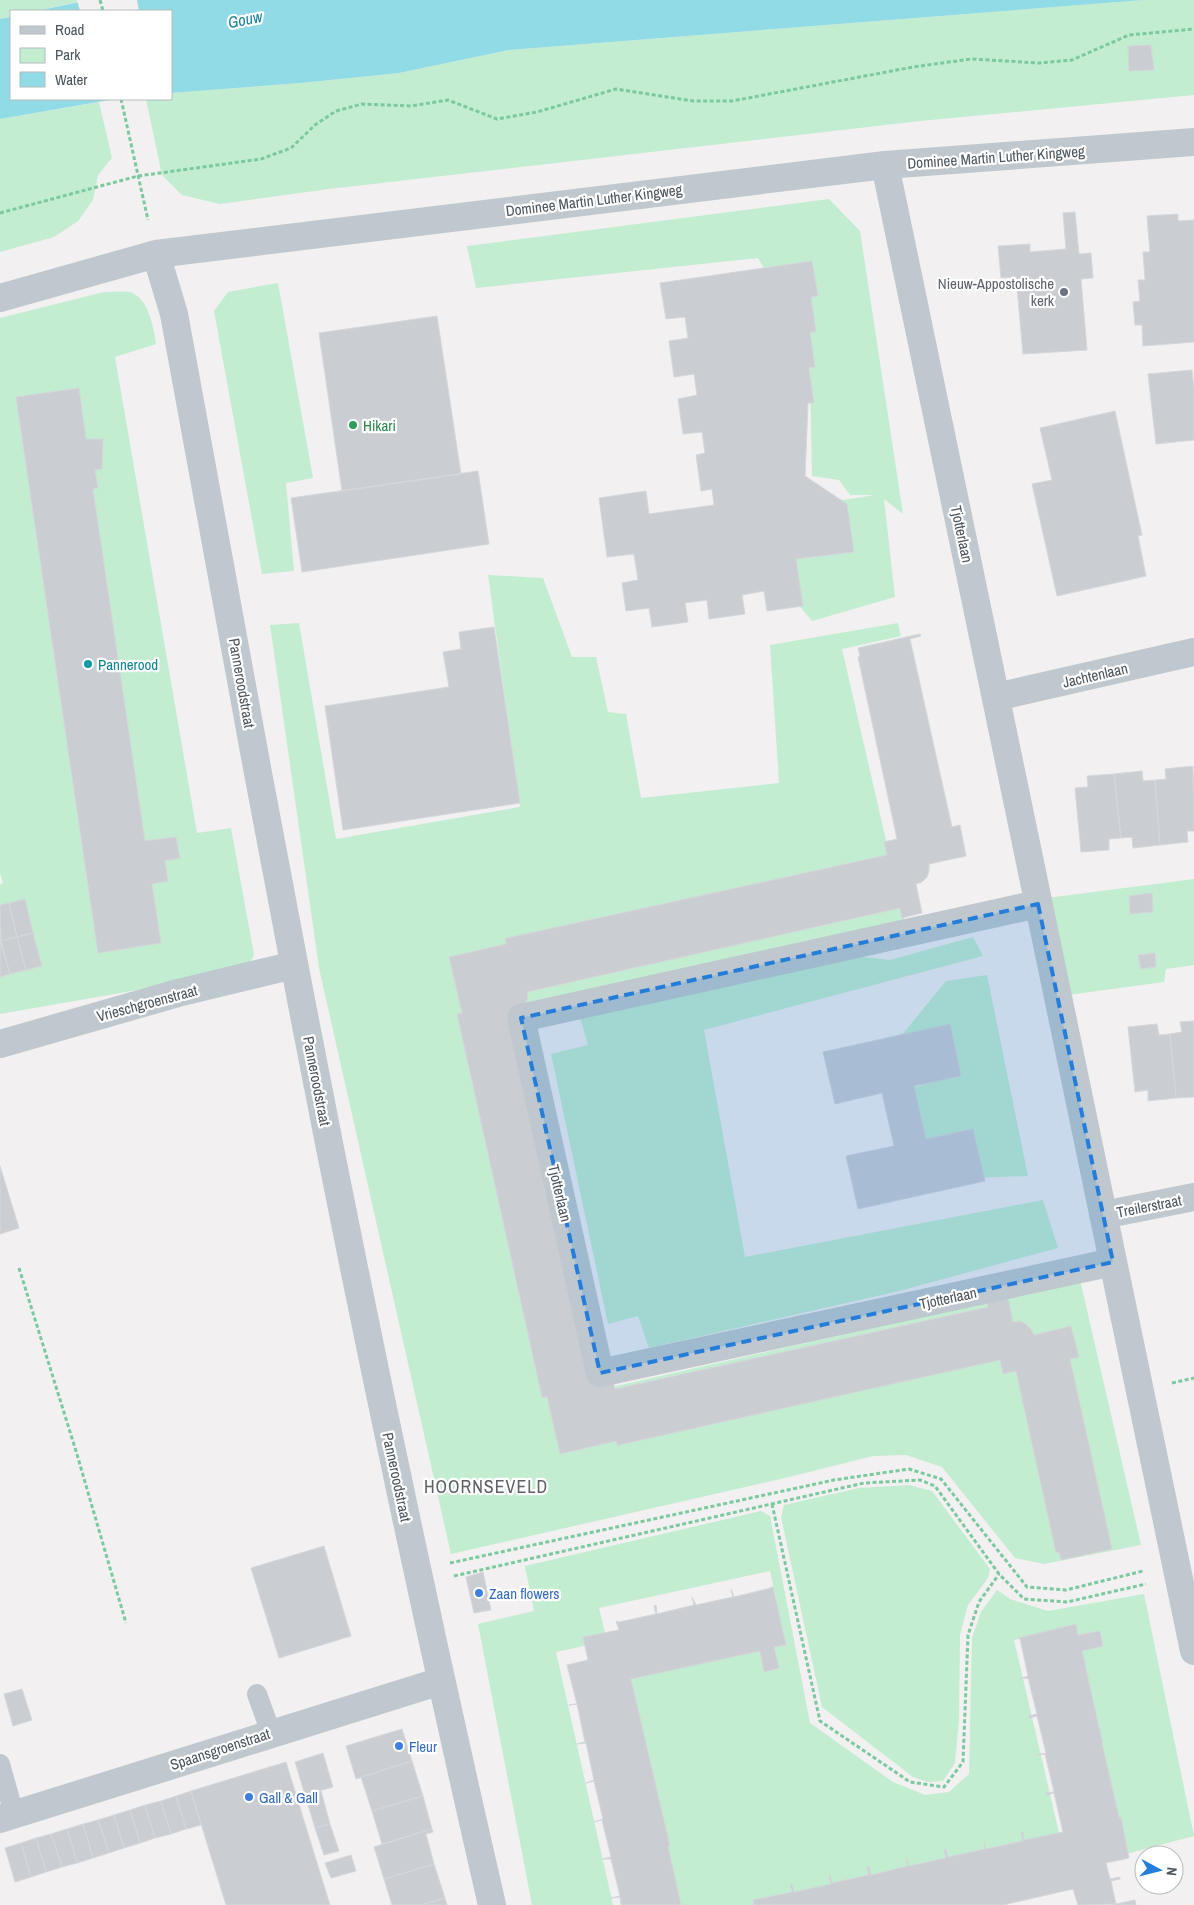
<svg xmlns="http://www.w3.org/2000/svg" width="1194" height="1905" font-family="'Archivo Narrow',sans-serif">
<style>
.green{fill:#c2edd0}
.water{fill:#91dbe7}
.pier{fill:#f2f0f0}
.building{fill:#cacdd2;stroke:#d4d7db}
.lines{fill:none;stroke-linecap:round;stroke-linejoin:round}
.path{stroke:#7bc99e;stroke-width:3;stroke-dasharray:4 2.5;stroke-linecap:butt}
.service{stroke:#bfc8ce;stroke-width:20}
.minor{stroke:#bfc8ce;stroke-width:28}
.marked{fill:#247ed9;fill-opacity:0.2;stroke:#247ed9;stroke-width:4;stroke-dasharray:10 6;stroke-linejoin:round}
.worship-dot{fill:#6b7280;stroke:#fff;stroke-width:2}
.leisure-dot{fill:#2e9e5b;stroke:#fff;stroke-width:2}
.culture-dot{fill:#0f9aa8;stroke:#fff;stroke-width:2}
.shop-dot{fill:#3f7fe0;stroke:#fff;stroke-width:2}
.labels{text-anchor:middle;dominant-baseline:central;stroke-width:4.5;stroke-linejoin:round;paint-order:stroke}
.street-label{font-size:15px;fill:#49545d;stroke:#fff}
.worship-label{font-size:15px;fill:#5b616d;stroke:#fff;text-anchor:end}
.leisure-label{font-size:15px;fill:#27864d;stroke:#fff;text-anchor:start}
.culture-label{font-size:15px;fill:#0d838f;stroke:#fff;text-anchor:start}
.shop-label{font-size:15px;fill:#366cbe;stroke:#fff;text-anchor:start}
.water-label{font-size:16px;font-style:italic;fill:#158295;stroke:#fff}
.quarter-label{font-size:18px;letter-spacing:1px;fill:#5d6165;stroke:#fff}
</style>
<rect width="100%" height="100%" fill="#f2f0f0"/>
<path class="green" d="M0,0H77V2L36,11H11V17L0,19Z
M1144,0H1194V95L920,121L329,189L220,204L182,195L162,175L146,99H171V93L301,83L399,73L509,50Z
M99,102L112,158L98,175L93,200L78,221L54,237L0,252V119Z
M829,199L860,231L903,514L884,499L895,597L812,621L792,597L784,561L831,502L875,495H850L839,480L812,476L808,265L765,270L758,258L476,288L467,246Z
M278,283L313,478L286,483L294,571L262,574L214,311L228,292Z
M104,292C112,292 121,291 129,292C148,296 154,328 156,344L115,357L197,833L231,828L254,955L246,971L0,1014V885L3,883L0,873V318Z
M488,575L543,578L572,657H596L608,712L626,714L641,798L779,783L770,645L898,623L901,636L842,649L905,923L508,1012L594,1391L948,1311L1078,1271L1141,1545L1044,1564L1015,1558L942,1467L906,1455L873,1456L785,1478L451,1554L319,968L270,625L299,623L336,839L520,807Z
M1194,879V965L1166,969L1164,982L1068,995L1047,898Z
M973,937L983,956L704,1030L745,1257L1043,1200L1058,1248L899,1291L649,1348L638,1316L608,1324L551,1054L588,1045L579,1014L840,954L890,960Z
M987,975L1028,1176L972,1178L916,1143L903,1090L949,1078L897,1041L946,981Z
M909,1485L932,1491L990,1569L988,1578L968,1605L960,1635L959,1719L955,1763L943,1781L928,1782L913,1777L822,1707L781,1517L784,1505L859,1488Z
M761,1511L770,1516L810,1723L893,1782L925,1795L949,1792L969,1774L972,1638L981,1612L997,1590L1010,1599L1048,1611L1144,1594L1194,1836L1126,1854L1073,1626L1014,1640L1060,1837L757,1905H679L629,1669L784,1636L770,1571L599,1608L607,1641L556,1652L613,1905H532L478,1624L534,1611L525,1566Z"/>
<path class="water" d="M89,0H1144L509,50L399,73L301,83L171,93V11H36Z
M11,17V99H115L0,119V19Z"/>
<path class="pier" d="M77,0H137L139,11H80Z"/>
<path class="building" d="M1153,45L1151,46L1154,70L1129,71L1128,46Z
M1075,212L1079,254L1091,253L1093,278L1081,279L1087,350L1023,354L1016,277L1001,278L998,246L1030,244V252L1066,249L1063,213Z
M1178,214V221L1194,220V342L1143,346L1142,325H1135L1133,302L1140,301L1138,280H1145L1143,252H1150L1147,216Z
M812,261L818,296L811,297L816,332H810L815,367L809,368L814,403H808L805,476L847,504L854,552L796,559L803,606L767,611L764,591L742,595L745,614L709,619L707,600L685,603L688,622L652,627L649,608L626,611L622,583L638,580L634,554L607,557L599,498L646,491L649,514L714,505L712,489L701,491L696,455L705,453L702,432L683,434L678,399L697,395L694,374L674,377L669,341L688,338L685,317L666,319L660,283Z
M437,316L461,474L342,491L319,333Z
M1192,370L1194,388V440L1156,444L1148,374Z
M79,388L86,439H103L102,469L95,470L98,488L93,489L145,841L176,837L180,858L165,861L168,881L152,884L161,943L98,953L16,397Z
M1115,411L1142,535L1138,536L1146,576L1057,596L1032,484L1052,480L1040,428Z
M478,471L489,544L302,572L291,498Z
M494,627L520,803L343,830L325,706L449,687L443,652L461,649L459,632Z
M920,634L921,636L910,639L952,827L960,825L966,856L929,864V871L927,877L922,882L916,884L922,913L902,918L900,908L527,992L528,998L525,1004L615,1389L988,1307L986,1298L1007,1293L1013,1322L1020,1321L1026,1324L1031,1329L1034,1335L1071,1326L1079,1357L1070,1359L1112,1549L1061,1560L1059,1552L1056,1553L1016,1371L1003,1374L1000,1360L619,1445L620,1446H618L616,1441L560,1454L547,1397L542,1398V1397L457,1014L462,1013L449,957L506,944L505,939L507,938L887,855L884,842L897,839L858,657L860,656L858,648Z
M1193,766L1194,831H1187L1188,842L1160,845L1155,780L1166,779L1165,769Z
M1142,771L1143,781L1155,780L1160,845L1133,848L1132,837L1121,838L1114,774Z
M1114,774L1121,838L1109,839V850L1081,852L1075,788L1088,787L1087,776Z
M1152,893L1153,912L1130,914L1129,896Z
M25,899L33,933L17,937L9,903Z
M9,903L17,937L1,941L0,905Z
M33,933L42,966L26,970L17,937Z
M17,937L26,970L10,974L1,941Z
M0,941L10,974L0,977Z
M1155,953L1156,967L1141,969L1138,955Z
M1194,1021V1097L1176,1098L1170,1034L1182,1032L1180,1022Z
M950,1024L961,1076L914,1086L926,1139L973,1129L985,1181L858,1209L846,1156L894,1146L882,1093L835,1104L823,1052Z
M1157,1024L1159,1035L1170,1034L1176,1098L1148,1101V1090L1135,1092L1128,1027Z
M0,1166L19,1228L0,1234Z
M324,1546L351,1636L279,1658L251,1568Z
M483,1572L491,1610L474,1613L466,1577Z
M771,1587H773L786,1645L774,1647L779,1668L764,1672L760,1651L631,1679L670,1846H668L681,1905H621L620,1897L611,1898L620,1896L611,1859H603L611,1857L602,1820L594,1822L603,1819L594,1781L586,1783L594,1780L586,1743L577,1744L585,1742L577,1704L569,1705L577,1704L567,1665L588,1660L583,1637L619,1630L616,1621L619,1622L656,1614L654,1606L656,1605L657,1614L694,1605L692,1597L696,1605L733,1597L731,1589L734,1597L771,1588Z
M1076,1624L1078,1635L1100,1631L1103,1646L1082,1651L1085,1663H1086L1085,1665L1102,1740H1103L1102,1743L1119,1817H1121L1129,1858L1106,1863L1110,1879L1120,1877V1879L1111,1881L1116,1904L1078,1905L1073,1889L1003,1905H754L753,1900L792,1892L790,1884H792L794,1892L831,1884L829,1876L830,1875L832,1883L869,1875L867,1867L869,1866L871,1875L908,1866L906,1858H907L909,1866L946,1858L944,1850L946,1849L948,1857L985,1849L984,1841L986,1849L1023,1841L1021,1833L1023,1832L1024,1840L1063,1832L1054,1793L1046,1795V1793L1054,1792L1045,1754L1037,1755L1046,1753L1037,1716L1029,1718V1716L1037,1714L1028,1678L1020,1679L1028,1676L1020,1639L1018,1638Z
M22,1689L32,1720L13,1726L4,1694Z
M402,1729L412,1761L356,1779L346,1746Z
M323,1753L333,1787L305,1795L295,1762Z
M412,1761L423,1796L372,1811L361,1777Z
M286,1762L330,1905H226L191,1791Z
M191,1791L201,1825L186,1829L176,1796Z
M321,1791L330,1824L315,1828L305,1795Z
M176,1796L186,1829L171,1834L161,1801Z
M423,1796L432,1829L382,1844L372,1811Z
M161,1801L171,1834L155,1838L145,1805Z
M145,1805L155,1838L140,1843L130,1810Z
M130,1810L140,1843L124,1848L114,1815Z
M114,1815L124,1848L109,1853L98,1820Z
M98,1820L109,1853L93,1858L83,1824Z
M83,1824L93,1858L77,1863L67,1829Z
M330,1824L339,1851L324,1855L315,1828Z
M67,1829L77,1863L62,1867L51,1834Z
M432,1829L433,1832L426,1834L434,1864L384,1879L374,1847Z
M51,1834L62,1867L46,1872L36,1838Z
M36,1838L46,1872L31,1877L21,1843Z
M21,1843L31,1877L15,1882L5,1848Z
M351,1855L356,1871L331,1878L325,1863Z
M434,1864L445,1898L421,1905H392L384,1879Z
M445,1898L447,1905H421Z
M1135,1900L1136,1905H1112L1116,1904Z"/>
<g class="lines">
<path class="path" d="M100,0L103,11
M121,99L148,220
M0,213L138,176L261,159L291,148L315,125L336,111L362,104L411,106L448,100L497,119L537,112L616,89L693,101H732L913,67L971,59L1039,63L1072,60L1129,35L1194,29
M19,1268L76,1451L126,1623
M1172,1383L1194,1378
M772,1504L820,1721L910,1782L944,1787L963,1762L968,1635L979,1602L999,1574
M450,1563L834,1480L909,1469L941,1479L1027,1587L1066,1590L1143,1571
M454,1576L864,1483L920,1480L935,1486L999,1574L1024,1599L1067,1602L1146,1584"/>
<path class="service" d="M257,1694L271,1733
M0,1764L14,1814"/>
<path class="minor" d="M885,165L1194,1651
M156,254L174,314C214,530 252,747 294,963C354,1278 420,1592 492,1905
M0,298L156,254L885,165L1194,142
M996,697L1194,652
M1038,904L521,1018L600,1373L1113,1262
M0,1044L178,993L294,965
M1103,1215L1194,1197
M0,1819L441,1681"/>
</g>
<path class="marked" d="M1038,904L1113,1262L600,1373L521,1018Z"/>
<circle class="worship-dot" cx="1064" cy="292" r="5"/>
<circle class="leisure-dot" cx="353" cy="425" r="5"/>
<circle class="culture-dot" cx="88" cy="664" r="5"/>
<g class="shop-dot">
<circle cx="479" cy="1593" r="5"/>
<circle cx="399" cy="1746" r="5"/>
<circle cx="249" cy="1797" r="5"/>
</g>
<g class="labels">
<g class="street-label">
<text transform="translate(996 157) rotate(-4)">Dominee Martin Luther Kingweg</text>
<text transform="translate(594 200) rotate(-7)">Dominee Martin Luther Kingweg</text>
<text transform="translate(962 534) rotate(78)">Tjotterlaan</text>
<text transform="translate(1095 675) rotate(-13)">Jachtenlaan</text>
<text transform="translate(242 683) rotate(80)">Panneroodstraat</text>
<text transform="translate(147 1003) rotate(-15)">Vrieschgroenstraat</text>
<text transform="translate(317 1081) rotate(79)">Panneroodstraat</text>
<text transform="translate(560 1193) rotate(77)">Tjotterlaan</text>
<text transform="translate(1149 1206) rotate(-11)">Treilerstraat</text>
<text transform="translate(948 1298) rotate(-12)">Tjotterlaan</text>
<text transform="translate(397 1477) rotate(78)">Panneroodstraat</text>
<text transform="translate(220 1749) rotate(-18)">Spaansgroenstraat</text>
</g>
<g class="worship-label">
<text x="1054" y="283">Nieuw-Appostolische<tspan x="1054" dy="17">kerk</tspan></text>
</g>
<g class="leisure-label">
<text x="363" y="425">Hikari</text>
</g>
<g class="culture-label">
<text x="98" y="664">Pannerood</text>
</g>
<g class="shop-label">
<text x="489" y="1593">Zaan flowers</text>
<text x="409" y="1746">Fleur</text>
<text x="259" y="1797">Gall &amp; Gall</text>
</g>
<g class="water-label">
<text transform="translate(245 19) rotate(-11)">Gouw</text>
</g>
<g class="quarter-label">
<text x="486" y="1486">HOORNSEVELD</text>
</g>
</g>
<rect x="10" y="10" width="162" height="90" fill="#ffffff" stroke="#b6bbbe"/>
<rect x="20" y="26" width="25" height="8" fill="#bfc8ce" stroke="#b6bbbe"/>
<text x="55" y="35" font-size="15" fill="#49545d">Road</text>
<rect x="20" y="48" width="25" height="15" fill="#c2edd0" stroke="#b6bbbe"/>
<text x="55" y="60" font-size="15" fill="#49545d">Park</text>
<rect x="20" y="72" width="25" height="15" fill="#91dbe7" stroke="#b6bbbe"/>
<text x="55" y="85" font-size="15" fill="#49545d">Water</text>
<g transform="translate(1159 1870) rotate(97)"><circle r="24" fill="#ffffff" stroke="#b6bbbe"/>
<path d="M0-4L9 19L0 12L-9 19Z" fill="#247ed9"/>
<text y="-8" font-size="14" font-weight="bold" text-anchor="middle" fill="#49545d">N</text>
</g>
</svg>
